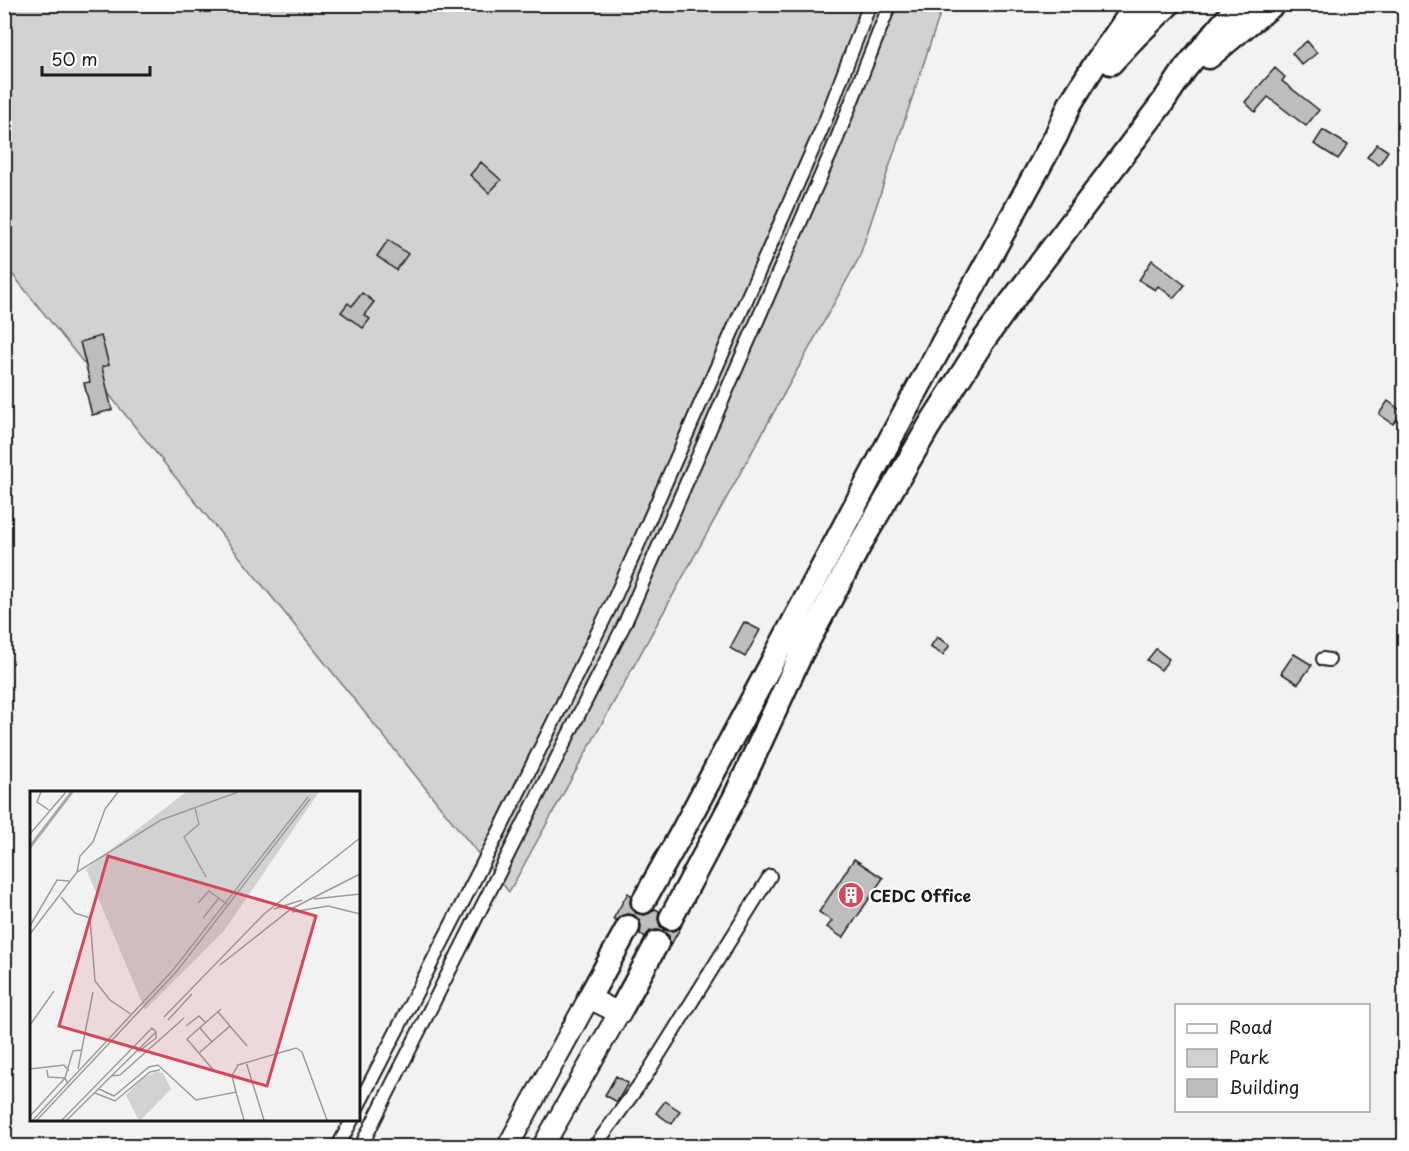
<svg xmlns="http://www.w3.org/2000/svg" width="1409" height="1151" font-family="'Playpen Sans',sans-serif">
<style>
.green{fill:#d2d2d2;stroke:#777;stroke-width:1.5}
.building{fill:#bdbdbd;stroke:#1c1c1c;stroke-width:1.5}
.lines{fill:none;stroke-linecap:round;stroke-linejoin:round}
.minor-casing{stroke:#1c1c1c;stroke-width:16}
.primary-casing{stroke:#1c1c1c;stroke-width:24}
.motorway-casing{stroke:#1c1c1c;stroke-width:27}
.minor{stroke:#fff;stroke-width:12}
.primary{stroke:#fff;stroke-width:20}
.motorway{stroke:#fff;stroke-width:22}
.labels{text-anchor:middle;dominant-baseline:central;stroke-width:4.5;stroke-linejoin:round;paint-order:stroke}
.poi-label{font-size:16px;font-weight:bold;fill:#1c1c1c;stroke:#fff;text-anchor:start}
.inset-river{fill:none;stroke:#a8a8a8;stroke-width:3}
.inset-road{fill:none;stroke:#9c9c9c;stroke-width:1.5}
.view{fill:#d1495b;fill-opacity:0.15;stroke:#d1495b;stroke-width:3}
.inset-edge{fill:none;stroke:#1c1c1c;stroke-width:3}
</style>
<rect width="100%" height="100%" fill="#f2f2f2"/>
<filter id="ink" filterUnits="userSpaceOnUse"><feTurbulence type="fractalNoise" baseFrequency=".0167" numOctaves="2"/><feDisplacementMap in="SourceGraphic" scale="12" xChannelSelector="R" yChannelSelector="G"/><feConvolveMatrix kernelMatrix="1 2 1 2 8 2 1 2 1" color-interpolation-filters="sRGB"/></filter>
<g filter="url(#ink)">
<path class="green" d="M4,5H943L859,258L509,892L5,265Z"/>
<path class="building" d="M1307,41L1317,53L1302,65L1292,53Z
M1275,68L1285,77L1282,81L1319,110L1306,126L1268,97L1255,112L1245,102Z
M1323,130L1348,145L1338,159L1314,144Z
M1377,144L1388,151L1379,165L1367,157Z
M481,162L501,180L489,193L470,175Z
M388,240L408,254L396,270L377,256Z
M1152,260L1185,285L1174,298L1158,286L1155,290L1139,280Z
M362,293L374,302L364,315L370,319L363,328L341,312L348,303L352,306Z
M101,336L109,365L102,367L112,410L92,415L84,383L90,382L80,342Z
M1388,401L1403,412L1393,424L1379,414Z
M744,622L760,630L745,657L730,648Z
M937,637L950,645L943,655L930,647Z
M1156,649L1169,659L1161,670L1147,660Z
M1294,654L1312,665L1298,684L1281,673Z
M854,859L883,878L843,938L827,927L832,921L819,912Z
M628,893L631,895L630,903L636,913L644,915L650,913L655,909L659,911L658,919L660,926L664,930L672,931L681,927L670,946L669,936L663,931L657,930L650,931L645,937L640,934L641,927L640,921L634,915L627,914L621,916L616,920L613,919Z
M616,1076L628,1083L617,1102L605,1095Z
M665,1101L680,1111L672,1124L656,1113Z"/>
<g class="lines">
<g class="minor-casing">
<path id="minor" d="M1323,659L1329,660
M358,1106L501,828L615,597L824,124L870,4
M338,1146L352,1120
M361,1146L625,623L836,141L890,4
M595,1146L645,1077L770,876"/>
</g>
<g class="primary-casing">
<path id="primary" d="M508,1146L589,998L619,1013L543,1146"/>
</g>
<g class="motorway-casing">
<path id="motorway" d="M1209,57L1247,25L1274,4
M1111,63L1137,35L1169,4
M643,902L682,832L901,419L1056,136L1070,104L1097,61L1137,4
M671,918L735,797L801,654L862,541L929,426L983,341L1009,305L1163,102L1185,69L1239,4
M589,998L628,927
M619,1013L657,943"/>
</g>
<use href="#minor" class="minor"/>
<use href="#primary" class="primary"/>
<use href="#motorway" class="motorway"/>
</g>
</g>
<defs>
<g id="building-disc" transform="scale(1.35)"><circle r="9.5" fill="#d1495b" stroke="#fff"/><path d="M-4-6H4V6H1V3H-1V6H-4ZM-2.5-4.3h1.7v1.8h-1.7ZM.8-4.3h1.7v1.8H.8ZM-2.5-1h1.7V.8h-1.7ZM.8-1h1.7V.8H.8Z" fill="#fff"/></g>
</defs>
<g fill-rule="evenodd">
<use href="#building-disc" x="851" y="895"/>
</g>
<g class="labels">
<g class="poi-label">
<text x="870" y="895">CEDC Office</text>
</g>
</g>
<g transform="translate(30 791)">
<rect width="330" height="330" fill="#f2f2f2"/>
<path d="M156,1H289L194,140L115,219L56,78ZM126,281L133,282L141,298L112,328H108L96,304L113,287Z" fill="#d2d2d2"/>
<path class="inset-river" d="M0,56L42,1"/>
<path class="inset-road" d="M11,1L7,11L19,19M165,17L169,33L154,46L176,86M0,43L36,1M47,81L50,65L63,51L75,18L88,1M31,106L45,122L60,127L65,190L80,209L102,224M284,108L330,103M168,112L179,100L198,114M244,118L272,109M262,121L298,115L330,123M173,127L189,107M0,135L27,89L39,90M0,143L47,81L131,29L208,1M190,174L261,118L330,83M188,221L217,255M134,226L234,123L330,47M138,229L162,203M0,234L24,200M156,235L169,225L176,232M170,237L182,251M108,261L126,247V241M169,262L200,235M216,271L234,329M0,278L34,274L39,280M48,278L63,201M17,279L18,286L35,287L38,293M185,281L157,248L191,218M81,285L90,284L154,227M69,298L84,305L119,276L128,274L166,309L206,301L214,329M206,301L202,285L208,274L266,257L272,261L297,329M65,302L85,310L120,281L130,279M0,325L35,287L43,260L51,259M3,329L143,179L278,6M7,329L147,180L280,8M32,329L122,237L126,241L37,329"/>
<path class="view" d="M78,65L286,125L237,295L29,235Z"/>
<rect width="330" height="330" class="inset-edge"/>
</g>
<rect width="1409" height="1151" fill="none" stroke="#fff" stroke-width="24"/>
<rect x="12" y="12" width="1385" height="1127" fill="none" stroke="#1c1c1c" stroke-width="2" filter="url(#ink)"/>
<rect x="1175" y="1004" width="195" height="108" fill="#ffffff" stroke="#a4a4a4" stroke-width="1.5"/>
<rect x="1187" y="1024" width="30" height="9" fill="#ffffff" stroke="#a4a4a4" stroke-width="1.5"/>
<text x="1229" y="1034" font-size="18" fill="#1c1c1c">Road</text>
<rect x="1187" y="1049" width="30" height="18" fill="#d2d2d2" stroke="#a4a4a4" stroke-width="1.5"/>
<text x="1229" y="1064" font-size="18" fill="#1c1c1c">Park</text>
<rect x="1187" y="1079" width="30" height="18" fill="#bdbdbd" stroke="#a4a4a4" stroke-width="1.5"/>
<text x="1229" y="1094" font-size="18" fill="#1c1c1c">Building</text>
<path d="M42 66v9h108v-9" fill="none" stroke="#1c1c1c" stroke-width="3"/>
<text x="51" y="66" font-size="18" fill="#1c1c1c" stroke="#ffffff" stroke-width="4.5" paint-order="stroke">50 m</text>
</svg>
